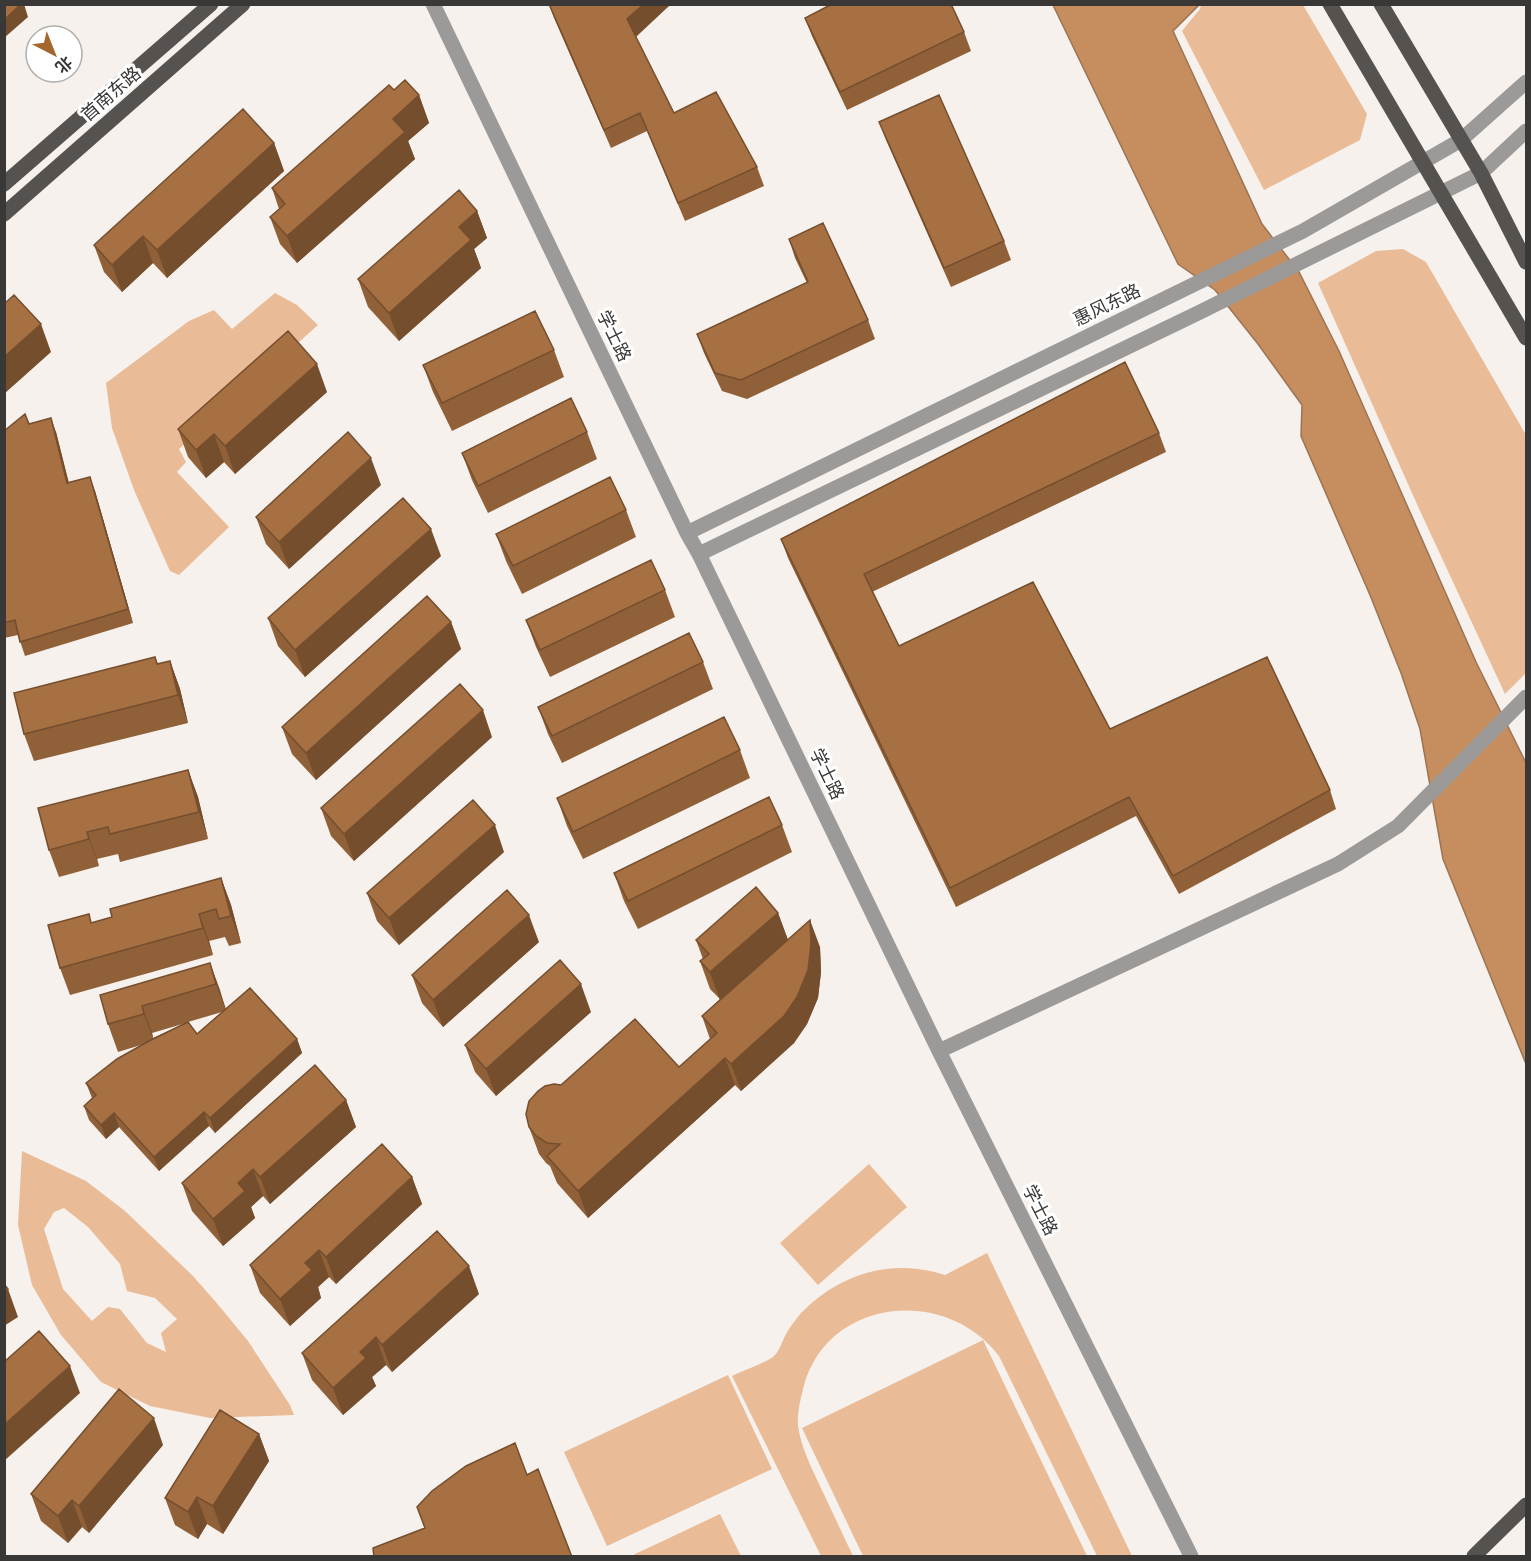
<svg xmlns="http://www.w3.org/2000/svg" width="1531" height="1561" font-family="Cabin,'Noto Sans SC',sans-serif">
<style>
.green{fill:#eabb97;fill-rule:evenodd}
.water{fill:#c68d5f;stroke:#9c7453;stroke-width:1.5}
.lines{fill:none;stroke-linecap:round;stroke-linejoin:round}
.minor{stroke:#9c9a98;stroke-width:15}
.major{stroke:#56524f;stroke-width:15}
.wall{fill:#906039;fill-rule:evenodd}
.shaded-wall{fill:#754e2e}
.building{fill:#a77042;stroke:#754e2e;stroke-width:1.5}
.labels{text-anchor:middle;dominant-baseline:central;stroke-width:6;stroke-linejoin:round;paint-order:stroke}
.street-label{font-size:18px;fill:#3a3836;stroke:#fff}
</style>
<rect width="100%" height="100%" fill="#f6f1ec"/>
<path class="green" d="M1201,5H1303L1367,114L1360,140L1264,190L1182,31L1200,9Z
M1403,249L1426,262L1526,435V673L1505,694L1421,513L1318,283L1376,251Z
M275,293L297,305L318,325L179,449L186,462L177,472L229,527L179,575L170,571L134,490L112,428L106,383L189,321L214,310L232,329Z
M22,1151L86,1181L125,1211L192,1275L215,1301L248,1341L290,1405L294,1415L210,1418L150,1406L101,1382L61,1335L32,1285L18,1225ZM64,1208L88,1227L120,1264L127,1291L155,1298L177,1319L161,1333L166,1352L147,1343L120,1309L108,1307L92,1321L63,1289L44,1229L54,1212Z
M869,1164L907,1207L818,1285L780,1243Z
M987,1253L1132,1556H1097L999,1356C945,1285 825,1298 803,1389C800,1401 797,1414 798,1426C801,1447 811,1467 820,1486C831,1509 842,1533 853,1556H821L732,1376C742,1371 768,1362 774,1356C779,1352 782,1342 785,1336C789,1328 795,1320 801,1313C840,1273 892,1258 945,1275Z
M983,1340L1087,1556H863L802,1428Z
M728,1375L772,1469L607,1546L564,1452Z
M720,1514L741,1556H631Z"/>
<path class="water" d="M1053,5H1199L1173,31L1262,224L1299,272L1339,351L1476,662L1526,763V1064L1443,859L1420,729L1401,673L1370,595L1301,436L1302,405L1258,344L1215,290L1178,264Z"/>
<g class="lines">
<path class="minor" d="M433,4L687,533L699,554L939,1051L1191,1556
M687,533L1303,231L1461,140L1526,82
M699,554L1196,314L1481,173L1526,131
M939,1051L1338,864L1398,826L1526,697"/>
<path class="major" d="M1330,4L1526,338
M1381,4L1481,173L1526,262
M4,184L211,4
M4,214L243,4
M1474,1556L1526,1505"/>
</g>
<path class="wall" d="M549,4H671L636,37L674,113L757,167L764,186L685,221L647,131L611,148L554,18Z
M805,18L964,32L971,51L847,110L812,36Z
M394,90L419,95L429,123L408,141L415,159L297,263L280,244L270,217L279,209L272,188Z
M879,122L1004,241L1011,260L951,287L886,140Z
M274,143L284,171L167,278L153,263L122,292L104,272L94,245Z
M477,211L487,238L474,249L481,268L399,341L368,307L358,279Z
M789,239L868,320L875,339L747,399L722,391L704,353L697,334L807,283L795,258Z
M554,350L564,377L452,431L433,392L423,365Z
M327,392L235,474L224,462L206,478L188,457L178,429Z
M29,424L56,432L69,483L95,491L133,623L25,656L18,635L4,638V431Z
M587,432L597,459L488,513L472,480L462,453Z
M1159,433L1166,452L872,592L899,646L1110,729L1330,790L1336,809L1179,894L1136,816L956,907L788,558L781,539Z
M381,485L289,569L266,544L256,517Z
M626,510L636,537L522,594L506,561L496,534Z
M441,556L305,677L278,646L268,618Z
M665,590L675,617L550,677L536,647L526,620Z
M451,622L461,649L316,780L292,754L282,727Z
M155,657L158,664L170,661L180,689L188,723L34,761L24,734Z
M703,662L713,689L562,763L548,734L538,707Z
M492,737L354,861L331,836L321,808Z
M740,750L750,778L583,859L567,826L557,798Z
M188,770L198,797L208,839L120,862L118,854L97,859L99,866L59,877L49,850Z
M782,825L792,852L638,929L624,901L614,873Z
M504,852L399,945L377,921L367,893Z
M221,878L231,905L241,943L229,946L225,937L209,941L213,955L70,995L60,968L92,923L112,917Z
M778,913L788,940L820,947L821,972L818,998L807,1024L794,1043L741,1091L735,1085L588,1218L557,1183L550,1166L546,1163L539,1154L529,1127L561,1085L679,1067L710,1039L702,1016L720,999L710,989L700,961L703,959L696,940Z
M539,942L443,1027L422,1003L412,975Z
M210,963L226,1009L297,1039L302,1053L215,1133L209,1126L159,1171L119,1127L106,1139L89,1120L84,1106L92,1098L86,1083L141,1045L118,1052L108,1024ZM222,1012L197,1034L188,1022ZM186,1023L153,1038L152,1033Z
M591,1012L496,1096L475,1072L465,1045Z
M346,1100L356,1127L270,1204L263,1196L251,1207L255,1218L223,1246L192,1211L182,1183Z
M412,1177L422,1204L336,1284L329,1277L318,1287L321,1298L290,1326L260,1293L250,1265Z
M479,1294L392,1372L386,1365L372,1377L376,1386L343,1415L312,1380L302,1353Z
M259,1434L269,1461L223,1534L207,1524L198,1539L175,1525L165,1498Z
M163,1445L89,1533L82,1527L68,1543L41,1521L31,1494Z"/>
<path class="shaded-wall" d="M21,4H24L28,17L4,38V20Z
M644,4H671L634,38L627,19Z
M419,95L429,123L408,141L415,159L297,263L287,236L393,119Z
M274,143L284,171L167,278L157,250Z
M477,211L487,238L474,249L481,268L399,341L389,313L459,227Z
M143,236L153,263L122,292L112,265Z
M41,324L51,352L4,394V357Z
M317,364L327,392L235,474L225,446Z
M51,418L56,432L72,497L67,483Z
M214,434L224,462L206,478L196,450Z
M371,458L381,485L289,569L279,542Z
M90,477L95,491L133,623L128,609Z
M431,529L441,556L305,677L295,650Z
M451,622L461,649L316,780L306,753Z
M170,661L180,689L188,723L178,695Z
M483,710L492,737L354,861L344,834Z
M188,770L198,797L208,839L199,812Z
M495,825L504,852L399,945L389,918Z
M87,832L97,859L99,866L89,839Z
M221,878L231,905L241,943L231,916Z
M778,913L788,940L720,1000L710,972Z
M199,914L209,941L213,955L203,928Z
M529,915L539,942L443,1027L433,1000Z
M810,920L820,947L821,972L818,998L807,1024L794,1043L741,1091L731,1064Z
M210,963L220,990L226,1011L216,984Z
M581,984L591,1012L496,1096L486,1069Z
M142,1006L152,1033L154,1041L144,1014Z
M297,1039L302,1053L215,1133L210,1118Z
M725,1058L735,1085L588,1218L578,1191Z
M346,1100L356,1127L270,1204L260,1177Z
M204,1112L209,1126L159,1171L154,1157Z
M114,1113L119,1127L106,1139L101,1125Z
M253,1169L263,1196L251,1207L255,1218L223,1246L213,1219L238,1183Z
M412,1177L422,1204L336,1284L326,1257Z
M319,1250L329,1277L318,1287L321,1298L290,1326L280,1299L305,1263Z
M469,1266L479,1294L392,1372L382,1345Z
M8,1289L18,1317L4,1326V1292Z
M376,1337L386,1365L372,1377L376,1386L343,1415L333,1388L360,1352Z
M70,1366L80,1393L4,1461V1425Z
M154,1418L163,1445L89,1533L79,1506Z
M259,1434L269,1461L223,1534L213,1506Z
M197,1497L207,1524L198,1539L188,1512Z
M72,1500L82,1527L68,1543L58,1516Z"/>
<path class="building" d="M4,4H21L4,20Z
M549,4H644L627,19L674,113L716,92L757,167L678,203L640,113L604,130Z
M832,4H951L964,32L840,92L805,18Z
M405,80L419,95L393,119L405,132L287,236L270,217L285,204L272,188L389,85L394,90Z
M939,95L1004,241L944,268L879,122Z
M243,109L274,143L157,250L143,236L112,265L94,245Z
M459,190L477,211L459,227L471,240L389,313L358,279Z
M823,223L868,320L741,380L715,373L697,334L808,282L789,239Z
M14,295L41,324L4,357V304Z
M535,311L554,350L442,403L423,365Z
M288,331L317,364L225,446L214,434L196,450L178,429Z
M1125,362L1159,433L864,574L899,646L1033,582L1110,729L1267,657L1330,790L1173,876L1129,797L950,888L781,539Z
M571,398L587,432L478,486L462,453Z
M25,414L29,424L51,418L67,483L90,477L128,609L20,642L15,620L4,623V431Z
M348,432L371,458L279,542L256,517Z
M610,477L626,510L513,566L496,534Z
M403,498L431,529L295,650L268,618Z
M651,560L665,590L540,650L526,620Z
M427,596L451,622L306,753L282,727Z
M689,633L703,662L552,736L538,707Z
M155,657L157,664L170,661L178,695L24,734L14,693Z
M460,684L483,710L344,834L321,808Z
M724,717L740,750L573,832L557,798Z
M188,770L199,812L110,834L108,827L87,832L89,839L49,850L38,808Z
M769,797L782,825L628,901L614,873Z
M473,800L495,825L389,918L367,893Z
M221,878L231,916L219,919L216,909L199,914L203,928L60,968L48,925L89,914L91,923L112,917L110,909Z
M756,887L778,913L710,972L700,961L709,954L696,940Z
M507,890L529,915L433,1000L412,975Z
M810,920L811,944L808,970L797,997L784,1016L731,1064L725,1058L578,1191L547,1156L560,1144L547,1143L536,1136L529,1127L526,1114L529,1101L538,1091L545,1086L554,1084L561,1085L635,1019L679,1067L717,1033L702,1016Z
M560,960L581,984L486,1069L465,1045Z
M210,963L216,984L142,1006L144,1014L108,1024L100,995Z
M250,988L297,1039L210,1118L204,1112L154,1157L114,1113L101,1125L84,1106L96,1095L86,1083L117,1059L149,1041L188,1022L197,1034Z
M315,1065L346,1100L260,1177L253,1169L238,1183L245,1191L213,1219L182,1183Z
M382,1144L412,1177L326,1257L319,1250L305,1263L312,1270L280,1299L250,1265Z
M437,1231L469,1266L382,1345L376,1337L360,1352L366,1358L333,1388L302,1353Z
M4,1284L8,1289L4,1292Z
M39,1331L70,1366L4,1425V1362Z
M119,1389L154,1418L79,1506L72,1500L58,1516L31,1494Z
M220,1410L259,1434L213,1506L197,1497L188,1512L165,1498Z
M515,1443L527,1475L538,1469L572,1557H374L373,1548L425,1528L417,1507L432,1491L466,1466Z"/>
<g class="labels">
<g class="street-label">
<text transform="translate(111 94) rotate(-41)">首南东路</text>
<text transform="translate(1107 305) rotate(-26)">惠风东路</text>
<text transform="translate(614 336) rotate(64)">学士路</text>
<text transform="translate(827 774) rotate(64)">学士路</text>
<text transform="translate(1040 1210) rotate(63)">学士路</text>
</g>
</g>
<rect width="1531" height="1561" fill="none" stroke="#3a3836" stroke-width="12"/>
<g transform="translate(54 54) rotate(138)"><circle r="28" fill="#ffffff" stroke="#b0afaf" stroke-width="1.5"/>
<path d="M0-4.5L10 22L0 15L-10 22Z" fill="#a5662e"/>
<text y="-9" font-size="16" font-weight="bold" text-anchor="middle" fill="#3a3836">北</text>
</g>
</svg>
